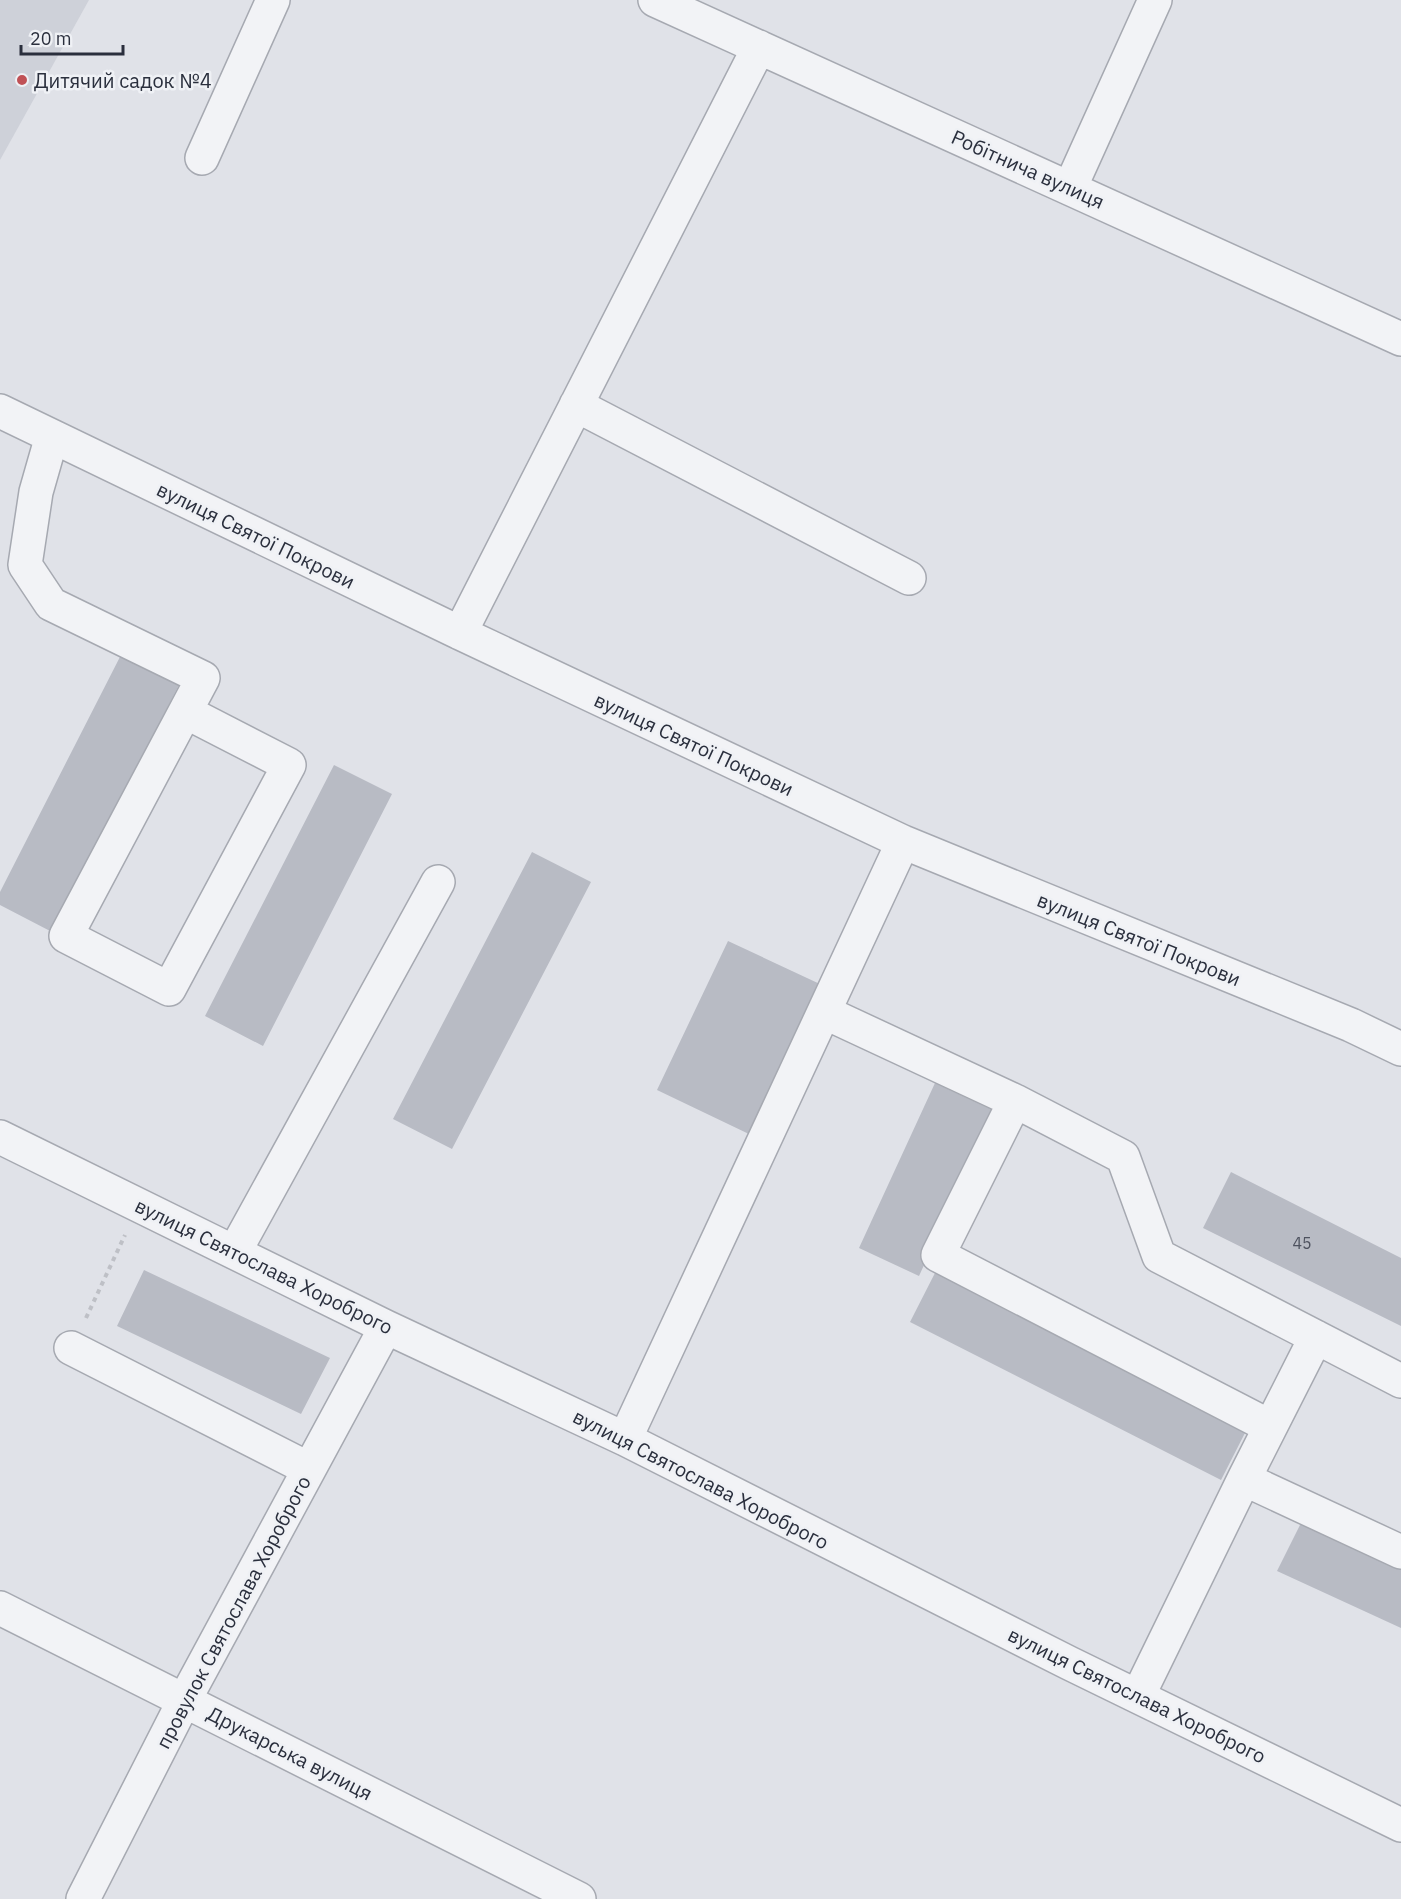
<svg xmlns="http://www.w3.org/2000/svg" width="1401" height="1899" font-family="'IBM Plex Sans',sans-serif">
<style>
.built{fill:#ced1d9}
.building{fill:#b8bbc4}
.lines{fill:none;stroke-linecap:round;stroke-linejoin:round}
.minor-casing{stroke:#a6a9b1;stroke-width:36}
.path{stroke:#bec0c6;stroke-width:4;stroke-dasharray:4.5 4.5;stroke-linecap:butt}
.minor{stroke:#f2f3f6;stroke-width:33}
.poi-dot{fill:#c05156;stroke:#eff1f5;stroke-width:2}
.labels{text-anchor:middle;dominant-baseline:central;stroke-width:5;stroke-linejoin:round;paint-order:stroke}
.number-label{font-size:16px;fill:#4e525f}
.poi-label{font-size:20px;fill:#2a2f3d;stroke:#eff1f5;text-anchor:start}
.street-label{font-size:20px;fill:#2a2f3d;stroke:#eff1f5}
</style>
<rect width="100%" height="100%" fill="#e0e2e8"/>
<path class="built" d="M0,0H89L0,160Z"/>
<path class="building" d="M123,651L181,681L52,932L0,905V892Z
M334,765L392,794L263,1046L205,1016Z
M532,852L591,882L452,1149L393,1119Z
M728,941L822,985L751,1135L657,1090Z
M935,1083L995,1111L919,1276L859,1248Z
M1231,1172L1401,1258V1326L1203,1228Z
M144,1270L330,1358L301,1414L117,1326Z
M936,1271L1247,1429L1221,1480L910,1322Z
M1301,1523L1401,1568V1628L1277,1571Z"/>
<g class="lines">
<g class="minor-casing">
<path id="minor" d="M655,0L1401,339
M202,158L273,0
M1070,188L1155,0
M576,405L909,578
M0,411L460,633L903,842L1351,1025L1401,1049
M52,436L36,492L25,565L51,604L203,678L66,936L169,989L289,765L186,712
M460,633L759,47
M824,1012L1015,1101L1123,1157L1159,1256L1401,1381
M1015,1101L938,1255L1269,1426
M0,1137L386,1327L625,1439L1069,1663L1401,1825
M235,1251L438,882
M1316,1337L1244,1479L1401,1552
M71,1348L309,1469
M625,1439L903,842
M0,1608L579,1899
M1138,1696L1244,1479
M83,1899L185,1699L386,1327"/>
</g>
<path class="path" d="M86,1318L125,1235"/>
<use href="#minor" class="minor"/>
</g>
<circle class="poi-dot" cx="22" cy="80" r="6"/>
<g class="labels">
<g class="number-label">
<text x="1302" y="1243">45</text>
</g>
<g class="poi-label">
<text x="34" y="80">Дитячий садок №4</text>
</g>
<g class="street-label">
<text transform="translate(1028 169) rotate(24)">Робітнича вулиця</text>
<text transform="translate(256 535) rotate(26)">вулиця Святої Покрови</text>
<text transform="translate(694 744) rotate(25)">вулиця Святої Покрови</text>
<text transform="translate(1139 939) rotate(22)">вулиця Святої Покрови</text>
<text transform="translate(264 1266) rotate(26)">вулиця Святослава Хороброго</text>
<text transform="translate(701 1479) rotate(27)">вулиця Святослава Хороброго</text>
<text transform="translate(233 1612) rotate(-62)">провулок Святослава Хороброго</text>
<text transform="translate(1137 1695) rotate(26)">вулиця Святослава Хороброго</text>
<text transform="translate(290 1753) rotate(27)">Друкарська вулиця</text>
</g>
</g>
<path d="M21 45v9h102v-9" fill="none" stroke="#2a2f3d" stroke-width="3"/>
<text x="30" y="45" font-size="18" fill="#2a2f3d" stroke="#eff1f5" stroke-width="4.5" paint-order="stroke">20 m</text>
</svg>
